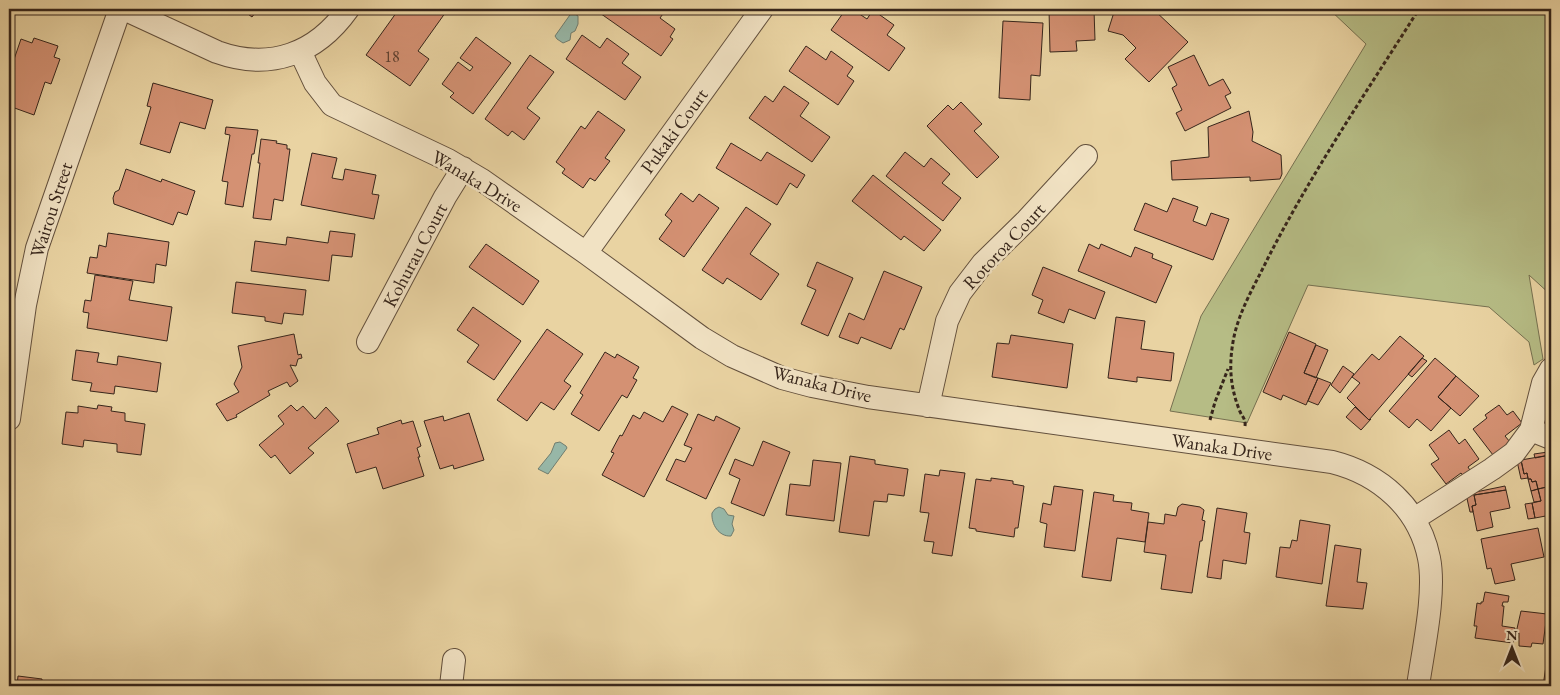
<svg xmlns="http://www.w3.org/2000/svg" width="1560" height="695" font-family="'EB Garamond',serif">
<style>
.green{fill:#b6bc85;stroke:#767050}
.water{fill:#97b7a7;stroke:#707d6f}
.building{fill:#d49173;stroke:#36251b}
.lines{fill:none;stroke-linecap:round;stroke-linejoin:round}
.minor-casing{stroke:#63503d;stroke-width:24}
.path{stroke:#36251b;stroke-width:3;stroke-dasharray:4 2.5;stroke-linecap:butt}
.minor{stroke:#f1e2c3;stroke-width:22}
.labels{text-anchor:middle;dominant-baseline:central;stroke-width:5;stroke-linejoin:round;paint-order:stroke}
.number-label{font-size:16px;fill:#5e4031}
.street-label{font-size:19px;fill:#36251b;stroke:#f1e2c3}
</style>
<rect width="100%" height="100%" fill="#e9d3a2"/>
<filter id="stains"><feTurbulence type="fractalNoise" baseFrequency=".004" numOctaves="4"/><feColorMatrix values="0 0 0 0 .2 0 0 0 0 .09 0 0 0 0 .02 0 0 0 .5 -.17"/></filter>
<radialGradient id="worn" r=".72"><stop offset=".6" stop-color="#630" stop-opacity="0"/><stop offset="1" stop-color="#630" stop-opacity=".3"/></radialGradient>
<path class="green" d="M1329,9H1551V295L1529,275L1543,359L1534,365L1529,342L1489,307L1308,285L1247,423L1170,411L1201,316L1366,44Z"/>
<path class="water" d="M572,12L578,16V24L575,31L571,33L570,40L563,43L557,39L555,36Z
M560,442L566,446L567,448L548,474L538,469L551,453L555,443Z
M719,507L724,509L728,515L734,516L732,524L734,530L731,536C719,537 711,524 712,513L715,509Z"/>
<path class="building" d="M241,9H258L252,17Z
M399,9H448L418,51L429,59L410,86L366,55Z
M599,9H662L665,11L660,18L675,29L670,37L673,39L661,56L597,11Z
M846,9H852L867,19L873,10L894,25L887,35L905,48L889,71L831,30Z
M1049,9L1094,10L1095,40L1076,41L1077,51L1050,52Z
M1115,9H1153L1188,42L1149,82L1125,59L1136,48L1123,35L1108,31Z
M1003,21L1043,23L1040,76L1031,75L1030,100L999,98Z
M582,35L600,48L607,38L629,54L622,63L641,77L625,100L566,59Z
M476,37L511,63L473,114L450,97L454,93L442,84L458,62L470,71L473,67L460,58Z
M34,38L58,46L54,57L60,59L51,84L45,82L34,115L9,106V89L11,83L9,82V74L21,39L32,43Z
M806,46L826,60L831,51L853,67L847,76L854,81L838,105L789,71Z
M530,55L554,72L527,108L540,118L524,140L512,131L508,136L485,119Z
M1194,55L1209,86L1223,79L1231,93L1225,96L1231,108L1185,131L1176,113L1182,110L1172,88L1177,85L1168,67Z
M153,83L213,100L205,129L180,122L170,153L140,144L151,107L147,106Z
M784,86L809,103L800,116L830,137L812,162L749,118L765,96L773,102Z
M961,102L982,124L974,131L999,157L977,178L927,126L948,105L953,110Z
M598,111L625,130L605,158L610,161L595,181L590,178L583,188L562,173L565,169L556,162L581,126L585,129Z
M1249,111L1253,132L1252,141L1281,155L1282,174L1280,179L1250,181V177L1172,180L1171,161L1209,157L1208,127Z
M226,127L258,130L254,154H252L243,207L225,204L228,182L222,181L230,135L225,134Z
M261,139L277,141L276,143L287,145V149H290L283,201L274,199L271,220L253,218L260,163H258Z
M731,143L761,161L767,152L805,175L797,188L790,183L777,205L716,168Z
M905,152L924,167L931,158L950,174L942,183L961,198L943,221L886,176Z
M312,153L337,158L332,178L343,180L345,169L376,175L372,194L379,195L374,219L301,205Z
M126,169L161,182L162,179L195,191L187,215L178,212L173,225L114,204L113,198L115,192L119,190Z
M873,175L941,230L924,251L904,236L901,240L852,201Z
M681,193L693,202L699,194L719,208L684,257L659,239L672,221L665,215Z
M1173,198L1198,207L1193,221L1206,226L1211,213L1229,219L1213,260L1134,230L1145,203L1167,212Z
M746,207L771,224L750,254L779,274L761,300L727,278L723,284L702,270Z
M330,231L355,234L352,257L332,255L329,281L251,271L255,241L286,245L287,237L328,243Z
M108,233L169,242L166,266L156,264L154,283L87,273L90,257L97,258L99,245L106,247Z
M486,244L539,281L523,305L469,267Z
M1089,244L1099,249L1101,244L1131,257L1135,247L1153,254L1152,258L1172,266L1156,303L1078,271Z
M817,262L853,278L828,336L801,324L816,290L807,286Z
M1043,267L1105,292L1095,319L1069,309L1064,323L1038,313L1043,300L1032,295Z
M884,271L922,287L904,330L900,328L891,349L861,337L858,344L839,337L849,313L864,320Z
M95,275L133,281L129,300L172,307L167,341L87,328L89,313L83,312L85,300L91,301Z
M236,282L306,290L303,315L284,313L282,324L265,321V317L232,313Z
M473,307L521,341L494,380L467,362L479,345L457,330Z
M1116,317L1145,321L1141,349L1174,353L1171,381L1137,377V382L1108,378Z
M547,329L583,354L564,381L571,386L554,410L541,402L527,421L497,400Z
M1289,332L1316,344L1304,373L1318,378L1306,405L1283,395L1281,400L1263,392Z
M294,334L298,355L301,354L302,358L298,359L296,366L290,365L298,381L290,387L287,382L268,391L270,395L236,415L237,417L227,421L216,404L239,392L234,384L242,367L238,346Z
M1011,335L1073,344L1067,388L992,377L997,343L1009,344Z
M1400,336L1424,356L1369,420L1347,398L1360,383L1352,377L1372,354L1379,360Z
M1316,345L1328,350L1316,378L1304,373Z
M76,350L99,353L97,362L117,365L118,356L161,363L157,392L115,386L114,394L90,391L92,383L72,380Z
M605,352L615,358L617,354L639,367L633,378L637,380L627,398L622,395L599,431L571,414L583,395L580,393Z
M1422,358L1427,361L1412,377L1408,374Z
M1435,358L1456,376L1438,397L1451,408L1431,431L1417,419L1409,428L1389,411Z
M1343,366L1354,374L1340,393L1331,385Z
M1456,376L1479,396L1460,416L1438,397Z
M1318,378L1331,383L1318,405L1308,401Z
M98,405L112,407L111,411L125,413V421L145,424L141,455L117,452V444L84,440L83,447L62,444L66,412L78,413V406L97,409Z
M291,405L297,411L303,406L315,419L326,407L339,421L308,448L314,453L290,474L275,455L271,458L259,445L284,424L278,416Z
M1499,405L1507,415L1513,411L1522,423L1505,436L1510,442L1493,455L1473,429L1487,418L1485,415Z
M672,406L688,414L644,497L602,475L614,453L611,452L620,435L622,436L633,415L640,419L644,412L663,422Z
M1355,407L1369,420L1371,419L1361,430L1346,417Z
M469,413L484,460L454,469L453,465L440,469L424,421L443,416L444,421Z
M698,414L714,421L716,416L740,428L706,499L666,480L676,459L685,462L692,448L684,445Z
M401,420L402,424L413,421L421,446L417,448L420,457H418L424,476L383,489L376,467L356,473L347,444L379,434L377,428Z
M1449,430L1459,444L1465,439L1479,459L1468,467L1471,472L1464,477L1461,473L1446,484L1431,464L1439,459L1429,445Z
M763,441L790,452L764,516L731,503L740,479L729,474L735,459L753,466Z
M1548,452L1550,455L1535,458L1534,454Z
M1550,455L1551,486L1538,489L1536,481L1532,482L1531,479H1528L1527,473L1524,474L1521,460Z
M850,456L875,460V464L908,469L904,496L888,494L887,502L874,501L869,536L839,532Z
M813,460L841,463L834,521L786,515L790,484L810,486Z
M1521,460L1524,474L1527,473L1528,478L1521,479L1517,461Z
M940,470L965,473L952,556L932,553L934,542L924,541L929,513L920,512L925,474L939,476Z
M991,478L1013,481V484L1024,486L1018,528H1015L1014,537L976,531V529L969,528L976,479L991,481Z
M1528,479H1531L1532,482L1536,481L1538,489L1531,491Z
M1054,486L1083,490L1075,551L1044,547L1047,524L1040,522L1043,503L1051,505Z
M1505,486L1506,490L1474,495L1476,505L1472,506L1473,512H1470L1466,494Z
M1551,486V515L1535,518L1532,503L1541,501L1538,489Z
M1538,489L1541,501L1534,502L1531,491Z
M1506,490L1510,508L1490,512L1493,527L1477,531L1472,506L1476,505L1474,495Z
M1094,492L1114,495L1113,501L1132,503L1131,510L1149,513L1145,542L1117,538L1111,581L1082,577Z
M1532,503L1535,518L1528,519L1525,504Z
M1182,504L1200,507L1204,510L1202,520L1205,521L1202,541H1200L1192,593L1161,589L1166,555L1144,552L1148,522L1164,524L1165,514L1176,516L1178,507Z
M1217,508L1247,513L1244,532L1250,533L1246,564L1223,560L1221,579L1207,577Z
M1300,520L1330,525L1322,584L1276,577L1280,547L1290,548L1292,540L1297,541Z
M1538,528L1544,557L1511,564L1515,580L1495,584L1491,568L1487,569L1481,539Z
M1335,545L1361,549L1357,582L1367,583L1363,609L1326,606Z
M1485,592L1509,596L1508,602H1503L1502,606H1504L1502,626L1515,628L1513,643L1475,638L1477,626H1474L1477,603L1481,604V602H1483Z
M1521,611L1547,614L1543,644L1532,643L1531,647L1519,646V633H1516Z
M1546,666L1551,667V686H1543Z
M18,676L42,679V686H17Z"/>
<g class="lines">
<g class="minor-casing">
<path id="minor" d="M124,9L217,52C270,71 316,54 348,9
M300,51L315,83L332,105L448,160L482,180L586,253L702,338L732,356L782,378L812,386L868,397L1332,462C1380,474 1419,508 1429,558C1436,593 1423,650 1418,686
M586,253L762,9
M368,342L445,197L463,168
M928,406L947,321L960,293L983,263L1027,220L1086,156
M9,419L25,305L37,248L120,9
M1531,430L1551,438
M1414,519L1492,469L1514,453L1531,430L1543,383L1551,369
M451,686L454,660"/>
</g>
<path class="path" d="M1210,420L1215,402L1228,369
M1245,426C1246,418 1241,416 1239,409C1230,386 1229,365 1233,342C1238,312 1255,285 1268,258C1312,172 1367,91 1419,9"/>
<use href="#minor" class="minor"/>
</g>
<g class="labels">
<g class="number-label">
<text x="392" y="56">18</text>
</g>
<g class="street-label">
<text transform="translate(674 131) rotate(-54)">Pukaki Court</text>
<text transform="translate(477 181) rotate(31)">Wanaka Drive</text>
<text transform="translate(51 210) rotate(-72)">Wairou Street</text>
<text transform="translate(1004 246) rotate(-47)">Rotoroa Court</text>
<text transform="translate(415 255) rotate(-62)">Kohurau Court</text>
<text transform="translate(822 384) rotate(14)">Wanaka Drive</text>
<text transform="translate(1222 447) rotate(8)">Wanaka Drive</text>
</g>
</g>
<rect width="1560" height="695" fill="none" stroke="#e9d3a2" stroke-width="30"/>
<rect x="10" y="10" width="1540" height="675" fill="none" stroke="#36251b" stroke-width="2.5"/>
<rect x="15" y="15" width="1530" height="665" fill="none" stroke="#36251b"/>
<g transform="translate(1512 648)" stroke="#f1e2c3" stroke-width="4" paint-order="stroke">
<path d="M0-4L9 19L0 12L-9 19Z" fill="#36251b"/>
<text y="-8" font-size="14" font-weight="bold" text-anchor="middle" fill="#36251b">N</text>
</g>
<rect width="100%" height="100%" filter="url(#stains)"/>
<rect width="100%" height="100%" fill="url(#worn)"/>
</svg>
